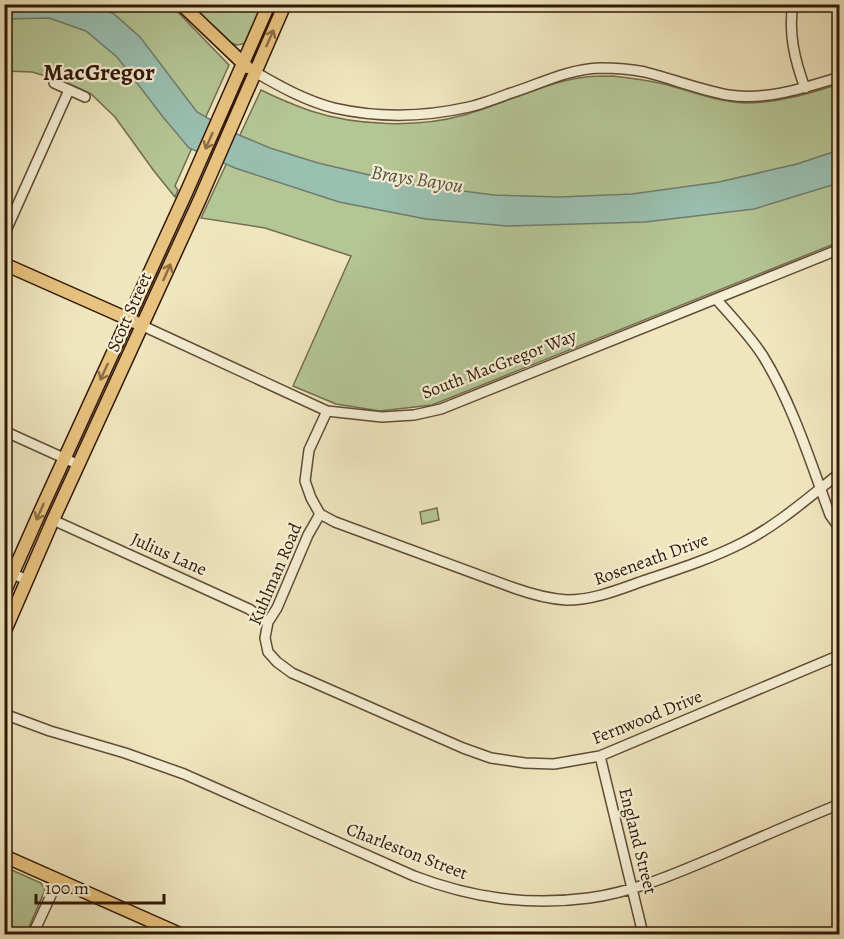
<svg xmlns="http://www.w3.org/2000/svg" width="844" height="939" font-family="Alegreya,serif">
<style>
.green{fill:#b5c695;stroke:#736e4e;stroke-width:1.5}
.water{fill:#9ac0b1;stroke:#707c6d;stroke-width:1.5}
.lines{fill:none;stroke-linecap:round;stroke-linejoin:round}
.minor-casing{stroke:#614b36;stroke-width:12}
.major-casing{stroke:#311708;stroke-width:15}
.minor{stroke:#f5efd5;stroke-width:9}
.major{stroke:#e8c37f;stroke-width:12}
.oneway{stroke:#8c6d44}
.labels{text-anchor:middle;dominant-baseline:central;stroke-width:4.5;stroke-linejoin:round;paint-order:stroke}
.street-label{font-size:18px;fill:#311708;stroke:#f5efd5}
.water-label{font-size:20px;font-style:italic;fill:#565243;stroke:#f5efd5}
.district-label{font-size:24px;font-weight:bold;fill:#311708;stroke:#f5efd5}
</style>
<rect width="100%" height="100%" fill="#f0e6be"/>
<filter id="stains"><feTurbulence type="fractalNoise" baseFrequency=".00333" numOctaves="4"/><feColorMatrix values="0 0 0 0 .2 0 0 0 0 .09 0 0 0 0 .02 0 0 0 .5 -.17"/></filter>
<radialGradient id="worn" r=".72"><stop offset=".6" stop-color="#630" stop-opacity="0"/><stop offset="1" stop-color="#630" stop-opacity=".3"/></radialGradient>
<path class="green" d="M5,4L171,5L229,65L175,186L178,190L175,197L154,171L115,117L91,94L63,81L32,72L5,71Z
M198,5H207L213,11L216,5H264L246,43C240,45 236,46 231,43L194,8Z
M613,76C630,78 647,80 664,84C690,91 717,102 745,103C778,103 808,94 839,84V242L432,405L380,411L336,404L293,386L351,256L265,228L201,218L261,90C277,98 294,105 311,111C356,126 419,128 464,115C505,104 544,82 586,77C595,76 604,76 613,76Z
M437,508L439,520L422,524L420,512Z
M5,867L41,883L45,890L26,934H5Z"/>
<path class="water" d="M4,5H96L114,14L140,37L197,112L232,132L270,148L318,163L408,184L494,195L559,197L632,194L719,182L797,164L839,150V183L754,209L645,222L507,226L426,219L339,202L235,168L189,148L163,117L117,57L86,31L49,18L5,19Z"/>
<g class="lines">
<g class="minor-casing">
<path id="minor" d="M793,4C788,33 795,61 805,88
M255,72C279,86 306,101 334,108C378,118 425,117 469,107C482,104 495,99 508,94C538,85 567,69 600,68C615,68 630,69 645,72C673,79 700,90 728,95C766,101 804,88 840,77
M54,83L85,97
M4,235L69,90
M716,299C732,317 750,336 763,356C792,403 811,463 830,515L840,529
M143,326L327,411L382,417L414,415L441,409L840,249
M4,431L79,465
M320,514L308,535L277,608L268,622L265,638L268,652L277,662L292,673L463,748L491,758L525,763L554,764L600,756L840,655
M320,514L335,522L514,588C531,594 548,599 567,600C595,600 620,589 646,580C679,569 713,558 744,542C779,524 809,497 840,473
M320,514L311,498L305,481L309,450L327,411
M53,520L249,609L268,622
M4,570L27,580
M4,714L50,731L125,753L184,774L414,876C472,898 527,906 589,898C635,892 679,872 722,854C761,837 800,820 840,804
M600,756L643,934
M33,934L58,880"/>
</g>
<g class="major-casing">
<path id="major" d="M181,4L247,67
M4,264L135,322
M4,593L39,514L186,193L269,4
M4,633L53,520L200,199L285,4
M4,856L180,934"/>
</g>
<use href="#minor" class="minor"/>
<use href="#major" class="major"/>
</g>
<defs><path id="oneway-shaft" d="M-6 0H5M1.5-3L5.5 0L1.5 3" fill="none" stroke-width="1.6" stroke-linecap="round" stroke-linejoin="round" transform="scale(1.5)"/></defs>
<g class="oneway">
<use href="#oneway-shaft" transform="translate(270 38) rotate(-66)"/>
<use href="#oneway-shaft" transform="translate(209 141) rotate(114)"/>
<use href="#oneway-shaft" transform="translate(167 272) rotate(-66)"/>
<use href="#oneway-shaft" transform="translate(104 372) rotate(115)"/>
<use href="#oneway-shaft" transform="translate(40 512) rotate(114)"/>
</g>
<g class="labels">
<g class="street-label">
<text transform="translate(129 312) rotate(-66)">Scott Street</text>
<text transform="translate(499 364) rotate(-21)">South MacGregor Way</text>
<text transform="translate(169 554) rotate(24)">Julius Lane</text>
<text transform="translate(651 559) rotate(-20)">Roseneath Drive</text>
<text transform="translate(275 574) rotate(-67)">Kuhlman Road</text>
<text transform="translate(647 717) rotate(-22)">Fernwood Drive</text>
<text transform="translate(638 841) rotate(76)">England Street</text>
<text transform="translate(407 851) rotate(21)">Charleston Street</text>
</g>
<g class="water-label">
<text transform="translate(417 179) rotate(9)">Brays Bayou</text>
</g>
<g class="district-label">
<text x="99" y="72">MacGregor</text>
</g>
</g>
<rect width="844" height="939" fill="none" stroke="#f0e6be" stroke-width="24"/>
<rect x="6" y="6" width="832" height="927" fill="none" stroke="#311708" stroke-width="3"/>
<rect x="12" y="12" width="820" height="915" fill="none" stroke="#311708" stroke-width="1.5"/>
<path d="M36 894v9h128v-9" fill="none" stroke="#311708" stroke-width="3"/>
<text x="45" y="894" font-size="18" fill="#311708" stroke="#f5efd5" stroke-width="4.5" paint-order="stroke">100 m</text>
<rect width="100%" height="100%" filter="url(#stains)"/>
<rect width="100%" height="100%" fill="url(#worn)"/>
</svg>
